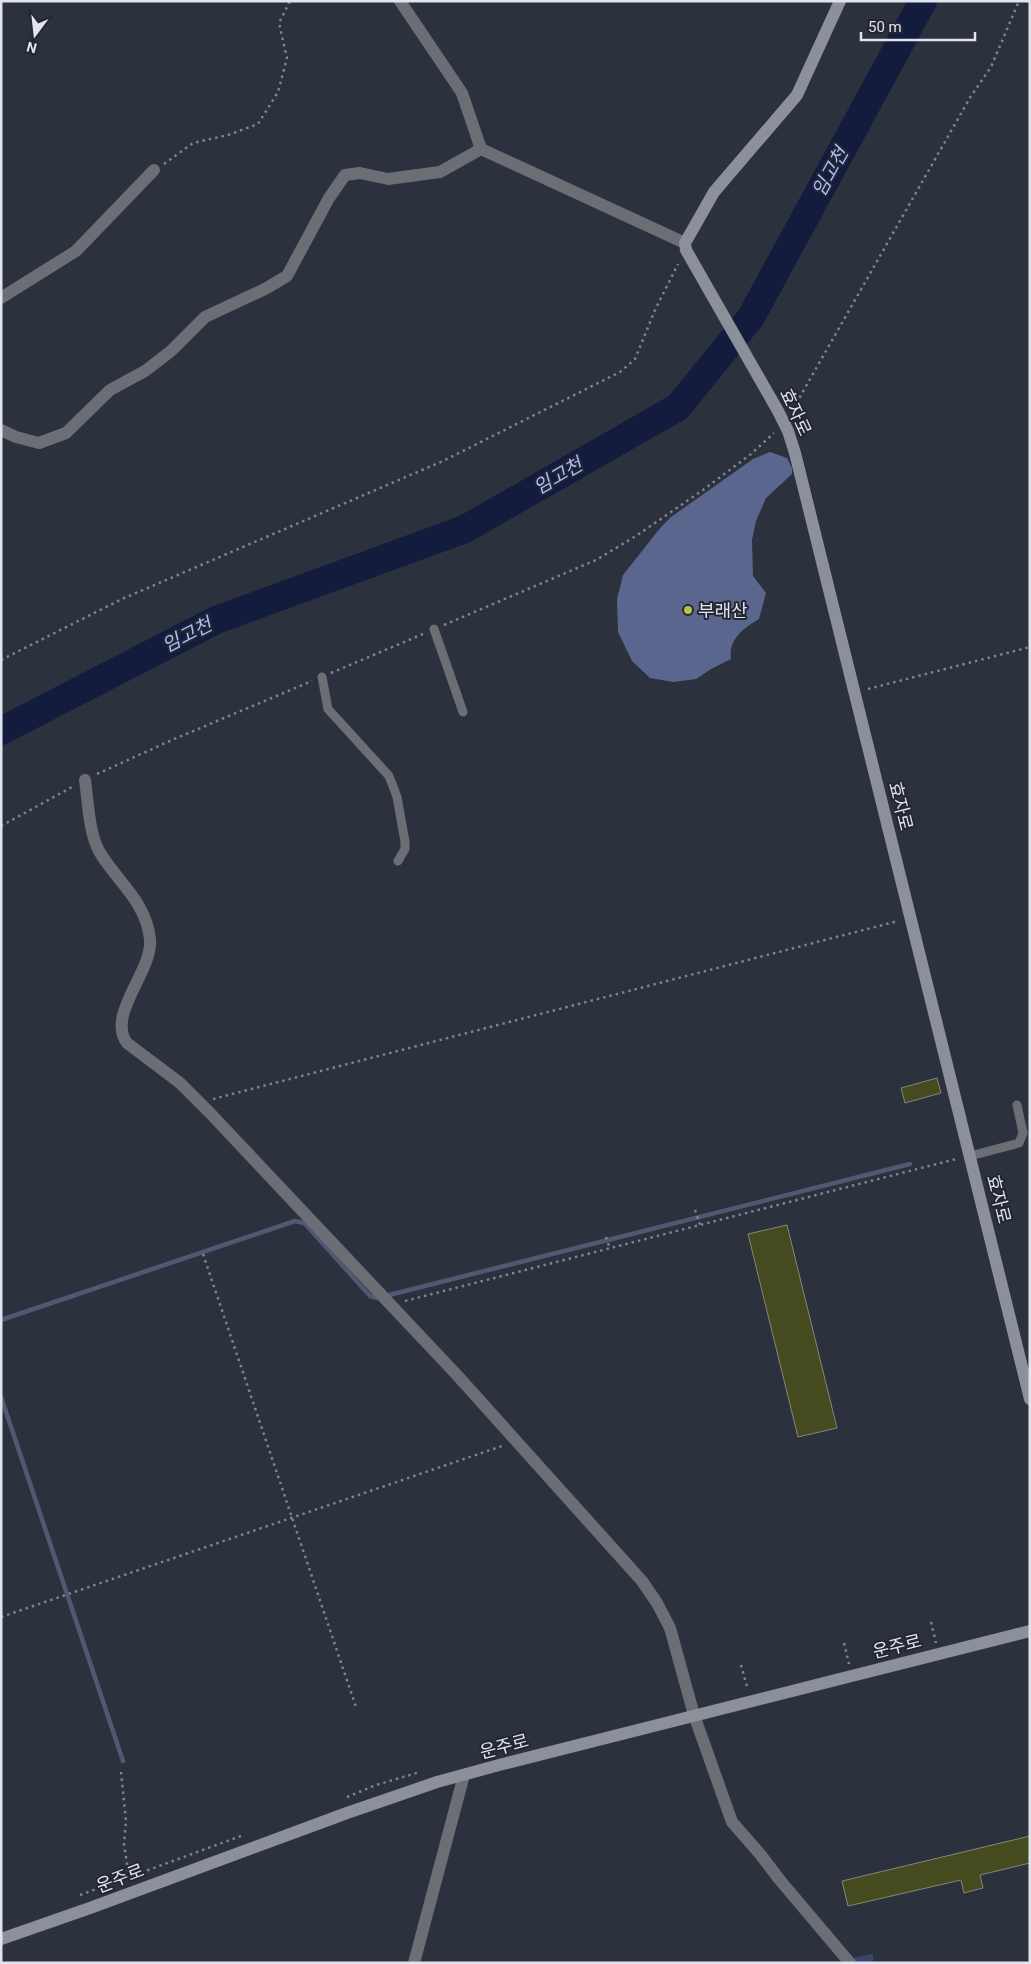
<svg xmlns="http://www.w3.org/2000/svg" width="1031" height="1964" font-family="Roboto,'Noto Sans KR',sans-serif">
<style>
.green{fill:#3c4668}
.forest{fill:#5a668e}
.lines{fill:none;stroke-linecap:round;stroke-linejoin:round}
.stream{stroke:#525872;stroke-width:4.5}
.river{stroke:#141c3e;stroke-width:28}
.building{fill:#454b1f;stroke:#848777}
.path{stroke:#7f838e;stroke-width:2.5;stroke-dasharray:2.5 4;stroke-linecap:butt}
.lane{stroke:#6b6e75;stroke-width:9}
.street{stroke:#6b6e75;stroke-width:12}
.secondary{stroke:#8c909a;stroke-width:12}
.poi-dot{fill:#b3c24b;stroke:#232733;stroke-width:2}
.labels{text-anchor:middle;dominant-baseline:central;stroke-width:4;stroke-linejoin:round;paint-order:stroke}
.street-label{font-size:18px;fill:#e1e4ec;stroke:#232733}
.poi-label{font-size:18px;fill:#e1e4ec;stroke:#232733;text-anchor:start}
.water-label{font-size:19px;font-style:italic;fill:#aabeff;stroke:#232733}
</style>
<rect width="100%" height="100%" fill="#2c313e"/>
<path class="green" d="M873,1954V1963H857L851,1958Z"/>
<path class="forest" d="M770,452L787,458L792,468V474L766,498L756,521L752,540L753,576L766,593L759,619C744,628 728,639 731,659L711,669L696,679L673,682L650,678L632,661L618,632L617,599L623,575L661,527L671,517L753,459Z"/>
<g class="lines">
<path class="stream" d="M1,1320L295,1221L304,1223L309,1228L370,1296L377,1298L910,1164
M1,1397L123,1761"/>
<path class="river" d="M1,731L216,620L465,529L678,407L751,317L923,1"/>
</g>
<path class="building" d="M937,1078L941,1093L905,1103L901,1088Z
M787,1225L837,1428L798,1437L748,1234Z
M1030,1836V1863L980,1875L983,1888L964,1893L961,1880L848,1906L842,1881Z"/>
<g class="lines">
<path class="path" d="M164,164L193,143L228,135L258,124L278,92L287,58L279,23L290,1
M793,409L971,96L991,67L1019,1
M444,625L596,560L636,536L703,490L751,454L774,433
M1,660L122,599L443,461L620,372L635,359L655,310L678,264
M331,673L423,634
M868,689L1030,647
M97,774L172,740L312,681
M1,826L72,787
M213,1099L898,921
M695,1210L700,1225
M606,1237L610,1249
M203,1254L356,1707
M405,1301L956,1159
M1,1617L502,1446
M931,1622L936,1643
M844,1643L849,1664
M741,1665L748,1690
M121,1772L126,1821L124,1844L129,1877
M347,1797L376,1785L420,1772
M80,1895L241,1836"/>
<path class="lane" d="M434,629L463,712
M322,677L328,709L389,776L397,797L405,842V849L398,861
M970,1156L1019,1143L1023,1133L1017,1105"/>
<path class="street" d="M400,1L462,93L481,149L685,243
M1,298L76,251L154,170
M1,430L16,437L39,443L66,433L110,390L145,371L171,351L205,317L265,289L287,276L329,198L345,175L360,173L388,179L440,172L481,149
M85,780C88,801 89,833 99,851C117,882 146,901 150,939C153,971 106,1015 127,1043L180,1083L210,1113L456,1374L642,1581L657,1603L670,1628L694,1715L732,1822L760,1854L779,1879L850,1963
M414,1963L464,1775"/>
<path class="secondary" d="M840,1L797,95L714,192L685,243L686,250L778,411L788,431L795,453L1030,1399
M1,1939L90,1908L347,1813L437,1782L499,1765L1030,1631"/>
</g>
<circle class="poi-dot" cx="688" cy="610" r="5"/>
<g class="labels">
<g class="street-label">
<text transform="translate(796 412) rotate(65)">효자로</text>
<text transform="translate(901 806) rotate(76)">효자로</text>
<text transform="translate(999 1199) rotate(76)">효자로</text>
<text transform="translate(897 1646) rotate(-14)">운주로</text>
<text transform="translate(504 1746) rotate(-15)">운주로</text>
<text transform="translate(120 1878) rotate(-21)">운주로</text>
</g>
<g class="poi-label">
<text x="698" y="610">부래산</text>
</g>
<g class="water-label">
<text transform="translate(830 172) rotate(-61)">임고천</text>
<text transform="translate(558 476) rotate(-30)">임고천</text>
<text transform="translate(187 635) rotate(-27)">임고천</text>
</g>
</g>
<rect width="1031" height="1964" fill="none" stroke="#e1e4ec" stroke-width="5"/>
<g transform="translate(35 35) rotate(195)" stroke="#232733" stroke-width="4" paint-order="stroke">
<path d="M0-4L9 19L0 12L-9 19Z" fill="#e1e4ec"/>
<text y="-8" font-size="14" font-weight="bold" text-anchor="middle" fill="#e1e4ec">N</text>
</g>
<path d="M861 32v8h114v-8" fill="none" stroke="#e1e4ec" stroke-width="2.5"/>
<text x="868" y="32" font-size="15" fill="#e1e4ec" stroke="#232733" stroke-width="4" paint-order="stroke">50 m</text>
</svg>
